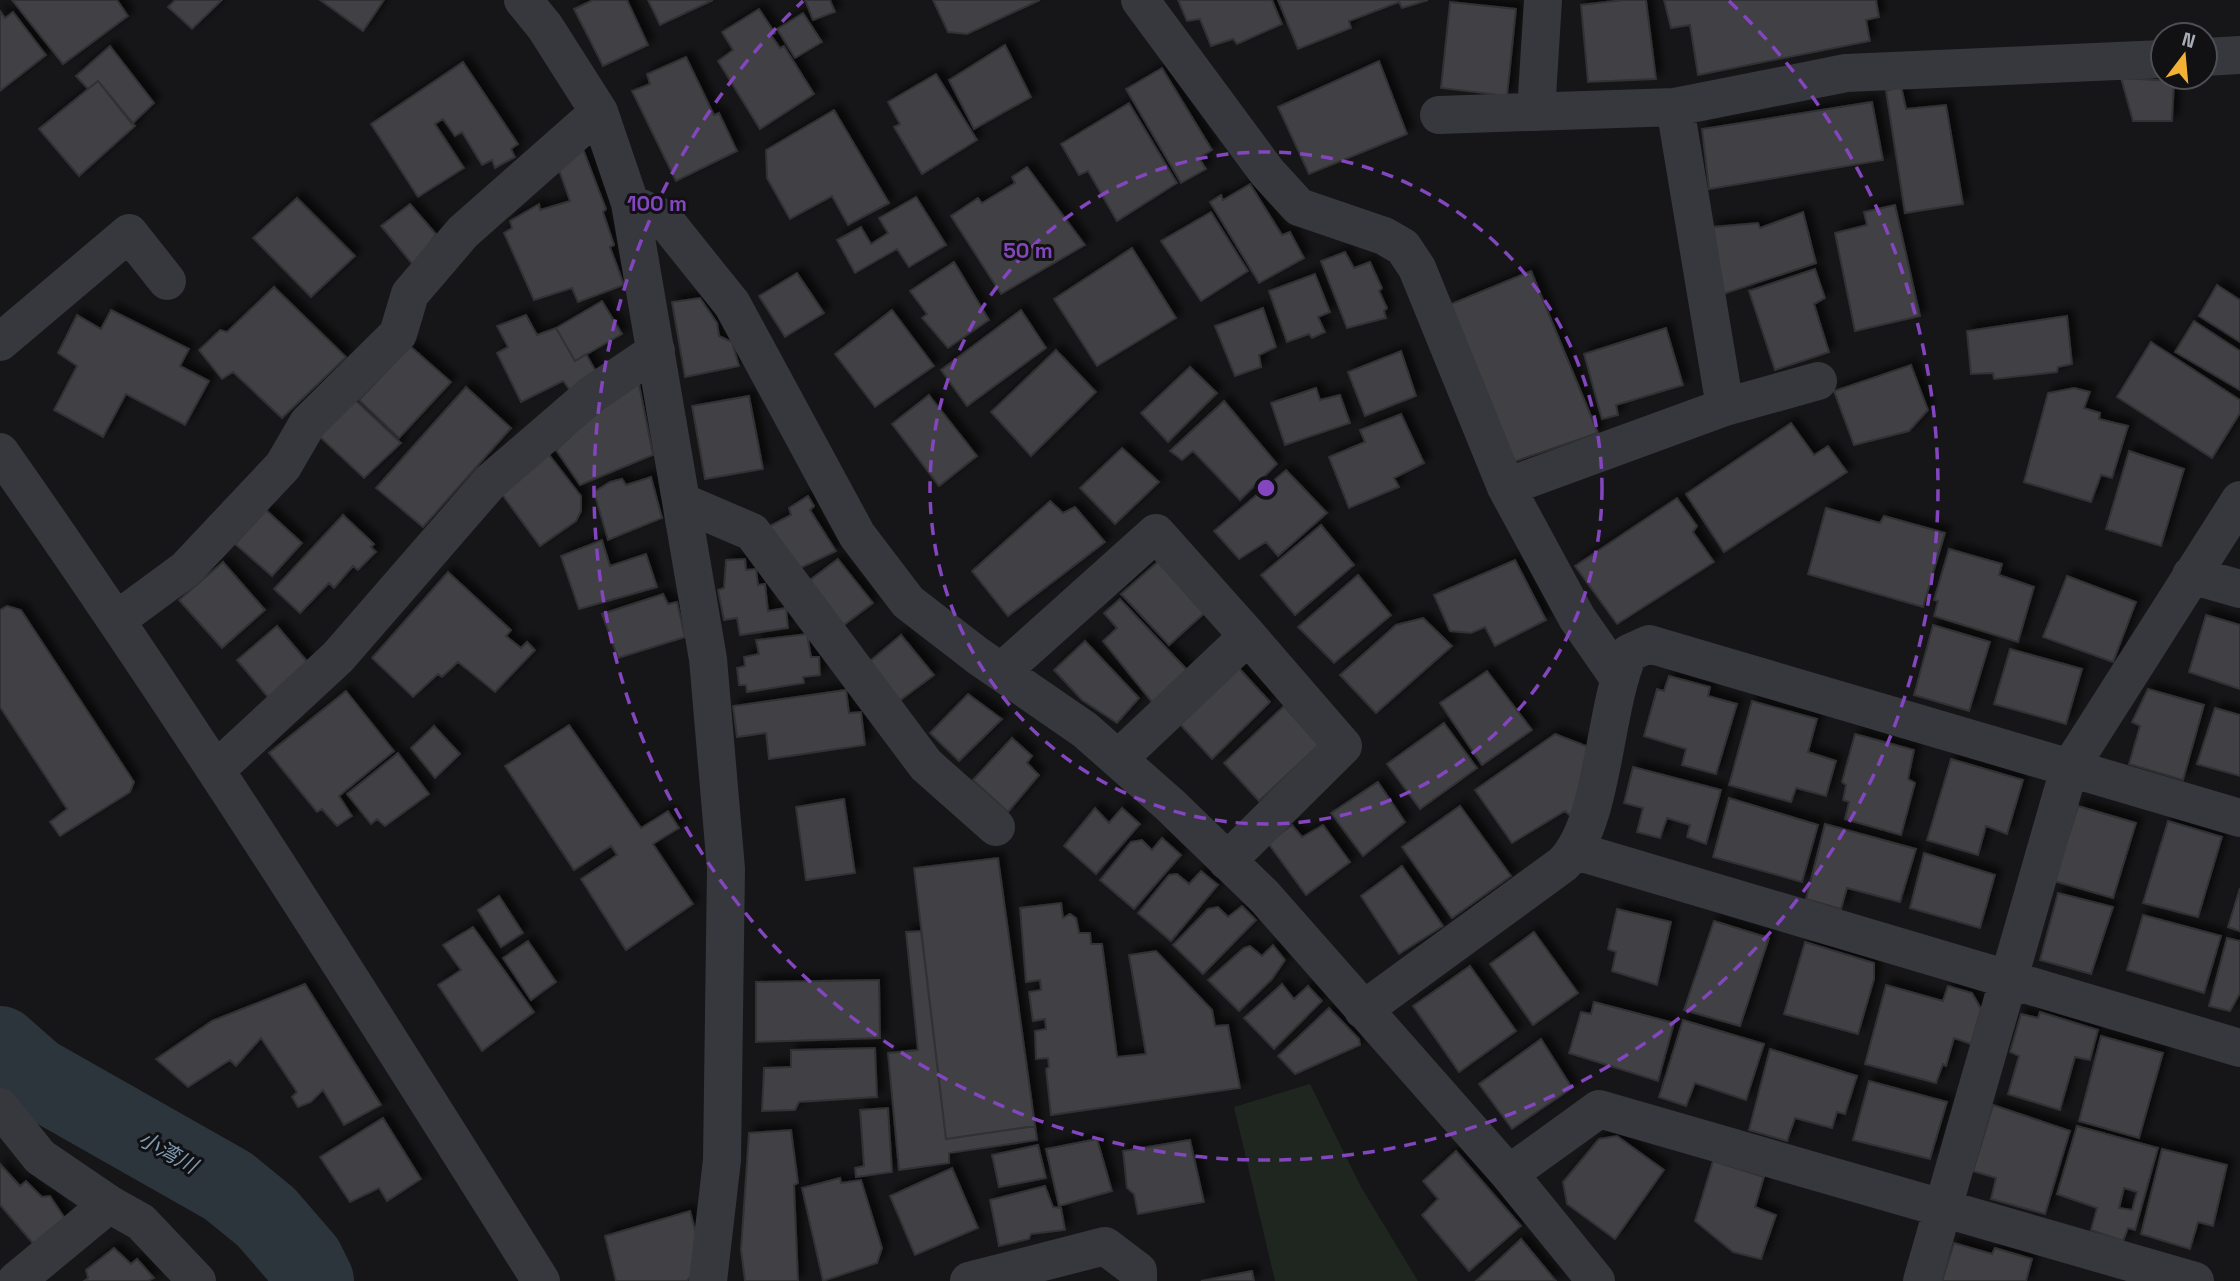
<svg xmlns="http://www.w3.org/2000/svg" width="2240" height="1281" font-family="'Space Grotesk','Noto Sans JP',sans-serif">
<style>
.green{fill:#1e261f}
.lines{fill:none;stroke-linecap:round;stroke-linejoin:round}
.river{stroke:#2c353c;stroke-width:80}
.building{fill:#404145;stroke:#303034;stroke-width:2;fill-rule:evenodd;filter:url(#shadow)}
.minor{stroke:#37383d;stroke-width:38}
.ring{fill:none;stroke:#8446be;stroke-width:3.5;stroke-dasharray:12 9}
.labels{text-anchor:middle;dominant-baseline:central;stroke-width:6;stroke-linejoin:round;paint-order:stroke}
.water-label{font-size:21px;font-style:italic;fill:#7f9bb3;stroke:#111113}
.centre{fill:#8446be;stroke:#111113;stroke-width:3.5}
.ring-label{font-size:21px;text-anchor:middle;font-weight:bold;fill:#8446be;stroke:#111113;stroke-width:6;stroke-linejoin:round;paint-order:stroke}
</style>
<defs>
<filter id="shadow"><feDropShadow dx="6" dy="-6" stdDeviation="3.5" flood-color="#0009"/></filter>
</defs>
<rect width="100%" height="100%" fill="#161618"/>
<path class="green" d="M1310,1084L1361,1187L1418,1281H1275L1234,1107Z"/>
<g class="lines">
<path class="river" d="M0,1046L34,1076L228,1186L266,1217L304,1261L314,1281"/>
</g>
<path class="building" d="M12,0H117L128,16L63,64Z
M175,0H222L192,29L168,7Z
M320,0H384L363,31Z
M593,0H627L648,45L603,66L574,9Z
M648,0H713L660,25Z
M805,0H830L835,12L813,20Z
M933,0H1040L967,34L948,32Z
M1178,0H1272L1282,24L1237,44L1233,39L1211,46L1200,19L1187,21Z
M1278,0H1428L1402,8L1399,2L1349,21L1351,28L1298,49Z
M1623,0H1646L1656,79L1588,82L1581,5Z
M1664,0H1876L1879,17L1866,20L1870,41L1698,75L1690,25L1671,28Z
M1450,2L1516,9L1507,96L1441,88Z
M759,9L775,33L771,35L780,48L784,46L814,94L760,129L718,61L733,50L722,32Z
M0,11L5,18L13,12L46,55L0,91Z
M803,13L822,42L795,58L777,29Z
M1005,45L1031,97L974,129L949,80Z
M110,46L154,103L132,124L98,81L88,89L76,76Z
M686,57L714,115L719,113L737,151L676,181L632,91L650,84L647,74Z
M1379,61L1407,134L1309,174L1278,107Z
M463,62L518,144L511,149L515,157L495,168L492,160L482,165L462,132L455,136L443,119L435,124L464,168L418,197L371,124Z
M1162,68L1212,150L1199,158L1206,169L1181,183L1126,89Z
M936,74L977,140L922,174L894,127L900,124L888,102Z
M2121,78L2174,81L2172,121H2133Z
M98,81L135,126L79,176L39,129Z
M1901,86L1906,109L1946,105L1963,204L1905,213L1886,91Z
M1872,102L1883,160L1709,189L1702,129Z
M1129,103L1177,183L1117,221L1088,171L1079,175L1061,144Z
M834,110L889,203L848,225L832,196L790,219L767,178L766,150Z
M583,149L606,209L603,212L614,245L610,247L624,285L578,302L572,288L534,300L504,233L512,228L510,221L539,204L540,210L570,201L558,167Z
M1027,167L1085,245L1001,294L951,216L978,198L982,203L1015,183L1012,177Z
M1250,184L1282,235L1290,232L1304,258L1259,283L1210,202L1221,195L1223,200Z
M916,197L946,245L909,267L897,249L855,273L837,240L861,227L871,244L888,233L879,218Z
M297,198L355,256L311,297L253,238Z
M410,204L436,234L414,266L381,226Z
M1895,205L1920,316L1855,331L1835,233L1867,225L1864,212Z
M1211,212L1248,271L1201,301L1161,241Z
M1803,212L1816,263L1723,294L1713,227L1758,223L1760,228Z
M1132,248L1176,318L1097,366L1054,299Z
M1345,252L1354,268L1370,262L1382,288L1379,291L1387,308L1384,311L1386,318L1347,328L1321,261Z
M954,262L989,320L948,348L922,318L927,314L910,291Z
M1815,269L1825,298L1814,304L1829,352L1775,370L1749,291Z
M1531,271L1598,433L1510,463L1451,304Z
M797,273L824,313L785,337L759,296Z
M1315,274L1330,312L1318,317L1325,332L1312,338L1309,334L1287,342L1269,291Z
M2217,285L2240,300V342L2199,316Z
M274,287L346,357L282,418L233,372L222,379L199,350L220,330L227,332Z
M700,298L717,323L719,336L732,342L739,366L685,377L672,302Z
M602,301L622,334L575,361L556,328Z
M1263,308L1276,347L1259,355L1261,367L1235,376L1215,326Z
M111,310L189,349L180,366L209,381L185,425L126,394L103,437L54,410L77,366L58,353L77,315L101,329Z
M892,310L934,366L875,407L835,354Z
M1021,310L1046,348L967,406L941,370Z
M526,315L537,335L556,328L575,361L586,354L598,375L570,390L563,381L521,402L497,353L508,347L497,326Z
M2067,316L2072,364L2058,367L2057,372L1994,379L1993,373L1971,374L1967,331Z
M2194,321L2240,351V390L2175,352Z
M1666,328L1683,385L1616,405L1618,415L1602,419L1584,354Z
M2151,342L2240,400V413L2212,458L2117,397Z
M410,346L451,382L399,438L359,400Z
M1056,350L1096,392L1031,456L991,412Z
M1401,351L1416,396L1365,416L1348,372Z
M1911,365L1928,410L1909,431L1854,445L1834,391Z
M1190,367L1217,393L1168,442L1141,413Z
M637,374L653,455L580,485L556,450Z
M466,387L511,428L423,527L376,488Z
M1316,388L1320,400L1340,395L1350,423L1285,445L1271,403Z
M2074,388L2090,392L2084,408L2100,413L2099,419L2128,426L2112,478L2101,475L2091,502L2024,482L2048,393Z
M929,395L977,456L939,486L892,424Z
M749,396L763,469L705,479L692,406Z
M353,398L401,443L364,478L318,435Z
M1224,401L1277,464L1240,500L1193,451L1182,460L1170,451Z
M1401,414L1424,463L1394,478L1399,487L1349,508L1329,457L1365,442L1360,430Z
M1791,423L1814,455L1828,446L1847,472L1724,552L1686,494Z
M1122,448L1159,482L1115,524L1080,488Z
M2129,451L2184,469L2161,546L2106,529Z
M547,452L581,496V511L576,521L540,546L501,493Z
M1286,470L1327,513L1278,556L1266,542L1239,559L1214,531Z
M651,477L662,518L608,540L594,492L610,482L622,479L626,485Z
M808,496L814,506L810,510L836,551L794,571L768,527L791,515L789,508Z
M1677,498L1697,526L1693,532L1714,562L1617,624L1575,566Z
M1050,501L1063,513L1075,507L1105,542L1008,616L972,571Z
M1826,508L1880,523L1884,516L1945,533L1923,607L1808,574Z
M266,510L302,543L272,576L235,544Z
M343,515L374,544L371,547L376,552L358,570L353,566L334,588L329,583L300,613L274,589Z
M1321,525L1354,565L1295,615L1261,575Z
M602,540L610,566L646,554L657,587L579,609L561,556Z
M1949,549L2002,564L1999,575L2034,587L2018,642L1934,616L1938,601L1934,600Z
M745,559L746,570L756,569L758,585L765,584L768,611L786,608L788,628L740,635L737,618L724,620L718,590L724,588L726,560Z
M838,559L873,603L840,628L806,583Z
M1161,559L1208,610L1169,645L1121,594Z
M1515,560L1546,620L1495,646L1485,627L1471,633L1450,631L1434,595Z
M223,562L265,610L222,648L179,600Z
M448,572L511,630L506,636L521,648L527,642L535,650L495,692L458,662L442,677L438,674L413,697L372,658Z
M1358,575L1391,615L1334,663L1298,627Z
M2067,576L2136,602L2113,662L2043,637Z
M663,594L668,604L677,602L685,637L618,658L602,614Z
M1120,599L1190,673L1156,707L1103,641L1117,628L1104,613Z
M7,606L21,610L134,782L130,792L60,836L50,822L67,809L0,707V610Z
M2206,615L2240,625V689L2189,672Z
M1423,618L1452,646L1376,713L1340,675L1396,625Z
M1933,625L1990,642L1969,711L1914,695Z
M277,626L311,666L272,702L237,660Z
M807,634L811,657H819L820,675L803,677L804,683L747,692L746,685H739L737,668L745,666L744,657L759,654L756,640Z
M901,635L934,675L899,701L869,662Z
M1085,641L1139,698L1117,723L1082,700L1054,670Z
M2010,649L2082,669L2066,724L1994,704Z
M1237,666L1270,702L1212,759L1178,722Z
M1487,671L1532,730L1482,765L1440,703Z
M1669,676L1710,687L1708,696L1737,704L1716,774L1682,765L1686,749L1644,736L1657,689L1664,691Z
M2148,689L2204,705L2183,780L2129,764L2140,726L2132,722Z
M846,690L849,713L861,712L865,745L769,759L766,733L737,737L733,706Z
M346,691L394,751L339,796L352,816L337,826L322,809L317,812L269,753Z
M968,694L1002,719L959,761L930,733Z
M1752,701L1817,719L1808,752L1836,761L1826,796L1796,788L1791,802L1729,785Z
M1284,706L1319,745L1259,801L1224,763Z
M2215,708L2240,715V776L2197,764Z
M1444,723L1477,768L1420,809L1387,764Z
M569,725L641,828L668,811L679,828L653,844L693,904L626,950L581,879L617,855L611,846L574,870L505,766Z
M434,726L460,754L435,778L411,748Z
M1555,734L1594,749L1575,820L1565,811L1512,843L1475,790Z
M1855,734L1914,750L1908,779L1915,783L1901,835L1845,819L1849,802L1843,800L1846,785L1842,782Z
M1012,738L1032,756L1027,763L1039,775L1008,812L973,780Z
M398,753L429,794L385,826L377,819L371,824L347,794Z
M1951,759L2023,780L2007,834L1986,826L1978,855L1927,840Z
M1633,767L1721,790L1706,844L1687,837L1690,825L1667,818L1660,838L1637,832L1643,808L1624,803Z
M1378,782L1405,822L1363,856L1331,813Z
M1729,798L1818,825L1802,882L1713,857Z
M844,799L855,873L806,880L796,807Z
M1460,806L1511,876L1452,918L1402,847Z
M2078,806L2136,823L2113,898L2054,881Z
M1095,808L1109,823L1122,808L1140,824L1096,874L1064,846Z
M2168,821L2222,837L2198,917L2143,903Z
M1825,824L1916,849L1900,902L1847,888L1841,909L1806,899Z
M1292,825L1302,837L1323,825L1350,862L1306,895L1268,843Z
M1162,838L1181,855L1134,909L1100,880L1131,842L1142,840L1152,850Z
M1924,853L1995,875L1980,928L1910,908Z
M998,858L1035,1126L946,1139L914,868Z
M1402,866L1443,926L1399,954L1361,896Z
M1201,871L1218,885L1171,941L1138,913L1169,875L1177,874L1189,884Z
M2240,888V931L2228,927Z
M2058,893L2113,907L2091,974L2040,960Z
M499,896L523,933L501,947L478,910Z
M1061,903L1063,918L1070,914L1076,918L1079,933H1090L1091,944H1102L1117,1057L1146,1054L1129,955L1156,951L1212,1010L1215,1026L1228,1025L1240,1088L1051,1115L1046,1069L1049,1067L1048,1058L1036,1059L1035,1031L1046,1029L1045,1019L1033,1021L1029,992L1041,990L1040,980L1026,982L1020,908Z
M1242,906L1256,920L1203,974L1173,945L1208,909L1218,907L1228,917Z
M1617,909L1671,922L1657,985L1612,971L1616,952L1608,949Z
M2143,915L2221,936L2204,993L2127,970Z
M1714,921L1769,938L1740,1026L1684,1010Z
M473,927L534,1012L482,1051L438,985L461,970L443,945Z
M921,931L946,1139L1035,1126L1037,1140L949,1153V1163L899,1170L888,1053L918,1050L906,932Z
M1534,932L1578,993L1533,1025L1490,964Z
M2227,938L2240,941V993L2230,1011L2209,1006Z
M528,941L556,982L531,1000L503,958Z
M1805,942L1874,963V979L1858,1034L1784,1014Z
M1273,945L1285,960L1272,979L1239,1011L1208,980L1244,948L1250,946L1262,956Z
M1470,966L1516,1031L1459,1072L1413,1006Z
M879,980L880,1038L756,1042V982Z
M305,984L381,1105L344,1125L323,1090L311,1102L298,1107L292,1097L297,1092L261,1038L236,1066L230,1060L188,1087L156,1059L212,1021Z
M1282,984L1294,999L1308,986L1322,1001L1274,1049L1244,1018Z
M1886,985L1943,1001L1948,986L1972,993L1981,1009L1971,1044L1954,1038L1946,1066L1943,1064L1936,1083L1865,1064Z
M1594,1002L1674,1023L1658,1081L1569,1053L1581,1012L1591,1014Z
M1329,1008L1359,1039L1360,1045L1295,1074L1278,1056Z
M2040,1012L2098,1030L2090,1060L2075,1057L2060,1110L2008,1094L2019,1056L2010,1052L2021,1014L2038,1018Z
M1683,1020L1764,1044L1746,1100L1695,1083L1686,1106L1659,1097Z
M2101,1036L2163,1053L2139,1138L2079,1121Z
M1541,1039L1572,1088L1512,1129L1479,1084Z
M875,1048L877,1097L799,1102L795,1110L762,1111L764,1068L791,1067V1050Z
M1770,1049L1857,1076L1845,1114L1837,1112L1832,1128L1795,1118L1787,1141L1749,1130Z
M1869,1081L1947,1102L1930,1159L1853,1140Z
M1993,1105L2070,1131L2045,1214L1991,1199L1996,1178L1973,1171Z
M888,1108L892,1172L856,1177L855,1168L864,1166L860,1110Z
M383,1118L421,1179L387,1201L379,1188L350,1202L320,1157Z
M2077,1126L2158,1148L2135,1230L2128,1228L2123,1241L2091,1230L2097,1208L2057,1194ZM2124,1188L2137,1192L2132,1210L2119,1208Z
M791,1130L798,1183L794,1185L798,1281H745L741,1250L749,1133Z
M1617,1136L1664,1170L1615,1239L1567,1204L1563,1182L1599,1139Z
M1097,1139L1112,1191L1059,1206L1046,1149Z
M1190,1140L1204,1202L1138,1214L1134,1194L1127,1188L1123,1151Z
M1038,1145L1046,1178L999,1187L992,1155Z
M2162,1149L2227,1165L2213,1226L2198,1222L2190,1249L2141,1234Z
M1456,1151L1521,1226L1469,1271L1422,1215L1438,1199L1423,1181Z
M1713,1161L1764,1177L1755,1207L1776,1215L1761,1259L1733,1252L1695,1221Z
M0,1164L20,1186L26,1181L42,1197L50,1196L68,1223L37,1248L0,1205Z
M952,1168L978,1228L915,1255L890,1196Z
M840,1178L841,1183L861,1180L882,1248L877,1263L823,1281L802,1188Z
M1045,1186L1053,1207L1061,1208L1065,1230L1031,1234L1029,1239L999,1246L990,1200Z
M690,1211L698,1241L692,1275L687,1281H616L605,1236Z
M1521,1239L1556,1281H1476Z
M1954,1243L1992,1254L1995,1248L2032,1259L2026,1281H1942Z
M114,1248L131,1264L137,1259L154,1278L148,1281H84L88,1278L86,1270Z
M1252,1271L1254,1281H1201Z"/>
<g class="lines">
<path class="minor" d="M523,0L545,27L599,112L630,203L708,659L726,869L722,1160L708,1281
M1140,0L1267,172L1299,207L1384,236L1403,247L1417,268L1506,487L1577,618L1618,677
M2205,57L2240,55
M1675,107L1725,407
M1536,112L1543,0
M1439,115L1675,107L1846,73L2163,59
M630,203L663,218L732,304L857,535L908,602L978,656L1085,730L1170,805L1264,896L1509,1174L1596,1281
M0,342L129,233L167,281
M0,452C190,722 365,1001 541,1281
M1506,487L1725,407L1818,381
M682,502L752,532L926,765L996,827
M2191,575L2240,589
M118,619L186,569L283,466L308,423L398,334L410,294L463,232L599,112
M1001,672L1156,533L1248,636
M1118,759L1248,636L1343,746L1227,861
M217,769L338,657L490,482L591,395L656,351
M1576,851L2240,1048
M1363,1010L1563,864C1605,823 1603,709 1629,653L1649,644L2240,818
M0,1107L40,1157L109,1204
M1509,1174L1599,1109L2195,1281
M16,1281L109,1204L141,1222L197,1281
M969,1281L1105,1246L1138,1271V1281
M1922,1281L2069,769L2240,500"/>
</g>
<g class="ring">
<circle cx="1266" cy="488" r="336"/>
<path d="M1729 1A672 672 0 1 1 803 1"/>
</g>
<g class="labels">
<g class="water-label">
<text transform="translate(168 1152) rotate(29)">小湾川</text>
</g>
</g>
<circle cx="1266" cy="488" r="10" class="centre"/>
<g class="ring-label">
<text x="657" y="211">100 m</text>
<text x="1028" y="258">50 m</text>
</g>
<g transform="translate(2184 56) rotate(16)"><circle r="33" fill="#111113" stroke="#4d4f55" stroke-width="2"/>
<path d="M0-5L12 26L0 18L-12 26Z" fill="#f2b134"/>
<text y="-10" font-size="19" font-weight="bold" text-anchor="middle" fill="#a8adb8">N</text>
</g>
</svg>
